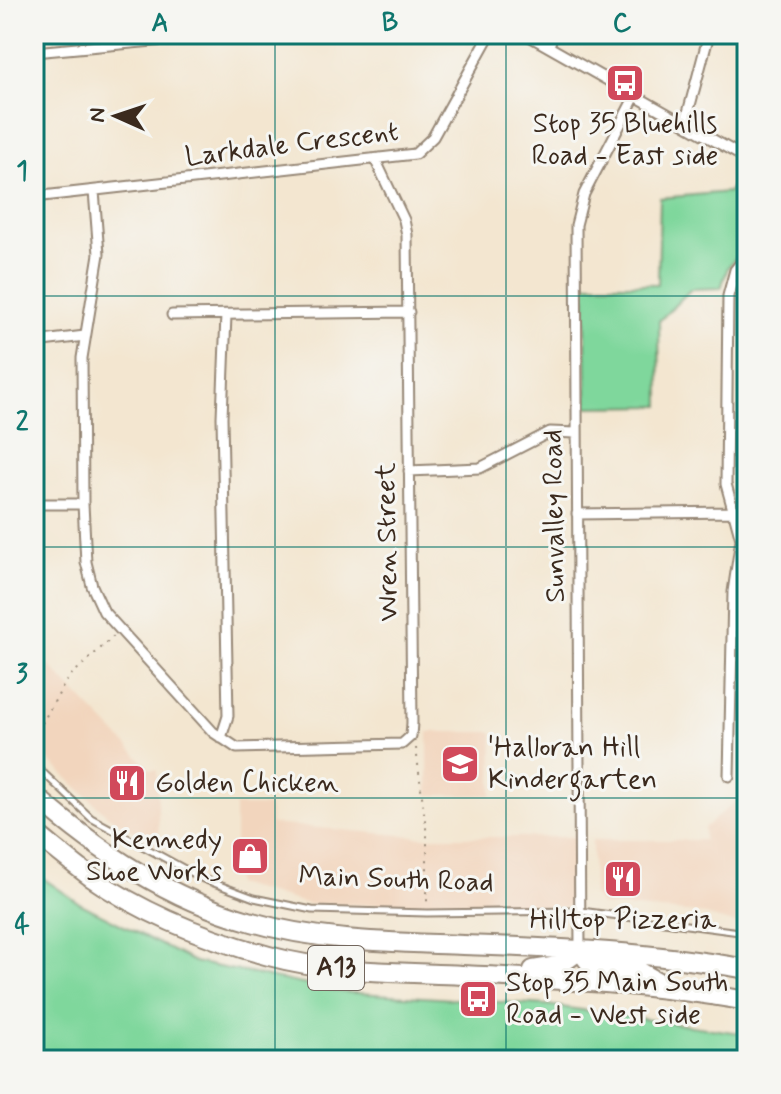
<svg xmlns="http://www.w3.org/2000/svg" width="781" height="1094" font-family="Mynerve,sans-serif">
<style>
.built{fill:#f2d5bd}
.green{fill:#7fd79c;stroke:#5d805d;stroke-width:2}
.lines{fill:none;stroke-linecap:round;stroke-linejoin:round}
.lane-casing{stroke:#978877;stroke-width:9}
.street-casing{stroke:#978877;stroke-width:13}
.highway-casing{stroke:#978877;stroke-width:22}
.path{stroke:#978877;stroke-width:2;stroke-dasharray:2 6;stroke-linecap:butt}
.lane{stroke:#fff;stroke-width:5}
.street{stroke:#fff;stroke-width:9}
.highway{stroke:#fff;stroke-width:18}
.grid{fill:none;stroke:#0f766e;stroke-width:2;stroke-opacity:0.55}
.labels{text-anchor:middle;dominant-baseline:central;stroke-width:6;stroke-linejoin:round;paint-order:stroke}
.shield{fill:#f6f6f2;stroke:#73675e;stroke-width:2}
.shield-label{font-size:26px;font-weight:bold;fill:#3b2a1e}
.poi-label{font-size:28px;fill:#3b2a1e;stroke:#f6f6f2;text-anchor:start}
.street-label{font-size:28px;fill:#3b2a1e;stroke:#f6f6f2}
.neatline{fill:none;stroke:#0f766e;stroke-width:3}
.grid-label{font-size:26px;text-anchor:middle;font-weight:bold;fill:#0f766e}
</style>
<rect width="100%" height="100%" fill="#f6f6f2"/>
<filter id="ink" filterUnits="userSpaceOnUse"><feTurbulence type="fractalNoise" baseFrequency=".0125" numOctaves="2"/><feDisplacementMap in="SourceGraphic" scale="16" xChannelSelector="R" yChannelSelector="G"/><feConvolveMatrix kernelMatrix="1 2 1 2 8 2 1 2 1" color-interpolation-filters="sRGB"/></filter>
<filter id="wash" filterUnits="userSpaceOnUse"><feTurbulence type="fractalNoise" baseFrequency=".006" numOctaves="4" result="noise"/><feDisplacementMap in="SourceGraphic" scale="32" xChannelSelector="R" yChannelSelector="G"/><feGaussianBlur stdDeviation="1.8" result="paint"/><feColorMatrix in="noise" values="0 0 0 0 0 0 0 0 0 0 0 0 0 0 0 0 0 1.4 0 .05"/><feComposite in="paint" operator="in"/></filter>
<g filter="url(#wash)">
<rect width="100%" height="100%" fill="#f3e6d0"/>
<path class="built" d="M34,650L150,769L157,770L159,846L108,816L34,746Z
M428,732H493L492,795H428Z
M747,792V927L698,913L600,905L593,894L592,840H704V828Z
M235,806H269L271,824L424,837H574L575,900L566,907L309,904L235,884Z"/>
<path class="green" d="M743,170L747,171V244L728,267L721,288L691,289L659,321L660,406L587,407L585,284H658L660,198L729,192Z
M34,872L79,903L194,962L342,992L547,1005L747,1034V1060H34Z"/>
</g>
<g filter="url(#ink)">
<g class="lines">
<g class="lane-casing">
<path id="lane" d="M34,764L91,818L203,879L254,898L312,910L427,913L581,911L747,933"/>
</g>
<g class="street-casing">
<path id="street" d="M526,34L747,159
M549,46L553,34
M34,52L229,34
M685,124L709,34
M94,191L99,254L82,358L83,504L86,562L92,586L104,612L213,732L237,748L402,744L411,736L412,723L407,235L404,220L375,159
M34,197L415,154L433,137L490,34
M172,315L409,312
M34,342L85,336
M409,471L480,468L550,432L576,433
M34,504H83
M577,514L732,512
M221,738L228,716L222,417L226,315
M729,776L733,592L741,539L726,484L728,296L735,270L747,255
M580,950L576,225L584,194L635,96"/>
</g>
<g class="highway-casing">
<path id="highway" d="M34,795C99,852 169,899 252,922C321,942 392,942 463,945C558,948 653,952 747,969
M34,832C53,847 72,863 91,877C144,914 207,939 269,956C331,973 398,972 462,975C558,979 653,984 747,1001
M580,950L592,966L637,970L669,988
M533,970L558,966L580,950"/>
</g>
<path class="path" d="M34,737L68,678L114,636
M416,748L427,836V905"/>
<use href="#lane" class="lane"/>
<use href="#street" class="street"/>
<use href="#highway" class="highway"/>
</g>
</g>
<path class="grid" d="M275,34V1060M506,34V1060M34,296H747M34,547H747M34,798H747"/>
<defs>
<g id="bus-square" transform="scale(2)"><rect x="-9" y="-9" width="18" height="18" rx="4" fill="#d1495b" stroke="#f6f6f2"/><path d="M-5-6H5V4H4V6H2V4H-2V6H-4V4H-5ZM-3.5-4V0h7V-4ZM-3.5 1.2v1.5H-2V1.2ZM2 1.2v1.5H3.5V1.2Z" fill="#fff"/></g>
<g id="school-square" transform="scale(2)"><rect x="-9" y="-9" width="18" height="18" rx="4" fill="#d1495b" stroke="#f6f6f2"/><path d="M0-5L7-2L0 1L-7-2ZM-4 1L0 2.5L4 1V4Q0 6-4 4Z" fill="#fff"/></g>
<g id="restaurant-square" transform="scale(2)"><rect x="-9" y="-9" width="18" height="18" rx="4" fill="#d1495b" stroke="#f6f6f2"/><path d="M-5-6h1v4h1v-4h1v4h1v-4h1v5L-1.5 .5V6h-2V.5L-5-1ZM5-6V6H3V1.5H1.5Q1.5-4 5-6Z" fill="#fff"/></g>
<g id="shop-square" transform="scale(2)"><rect x="-9" y="-9" width="18" height="18" rx="4" fill="#d1495b" stroke="#f6f6f2"/><path d="M-5-2.5h2.3a2.7 3.5 0 0 1 5.4 0H5L5.5 6h-11ZM-1.5-2.5h3a1.5 2.3 0 0 0-3 0Z" fill="#fff"/></g>
</defs>
<g fill-rule="evenodd">
<use href="#bus-square" x="625" y="83"/>
<use href="#school-square" x="460" y="764"/>
<use href="#restaurant-square" x="127" y="783"/>
<use href="#shop-square" x="250" y="856"/>
<use href="#restaurant-square" x="623" y="879"/>
<use href="#bus-square" x="478" y="999"/>
</g>
<g class="labels">
<rect class="shield" x="308" y="946" width="56" height="44" rx="6"/>
<g class="shield-label">
<text x="336" y="968">A13</text>
</g>
<g class="poi-label">
<text x="625" y="124" text-anchor="middle">Stop 35 Bluehills<tspan x="625" dy="32">Road - East side</tspan></text>
<text x="488" y="748">'Halloran Hill<tspan x="488" dy="32">Kindergarten</tspan></text>
<text x="155" y="783">Golden Chicken</text>
<text x="222" y="840" text-anchor="end">Kennedy<tspan x="222" dy="32">Shoe Works</tspan></text>
<text x="623" y="920" text-anchor="middle">Hilltop Pizzeria</text>
<text x="506" y="983">Stop 35 Main South<tspan x="506" dy="32">Road - West side</tspan></text>
</g>
<g class="street-label">
<text transform="translate(292 145) rotate(-7)">Larkdale Crescent</text>
<text transform="translate(555 516) rotate(-91)">Sunvalley Road</text>
<text transform="translate(388 542) rotate(-91)">Wren Street</text>
<text transform="translate(396 880) rotate(2)">Main South Road</text>
</g>
</g>
<rect width="781" height="1094" fill="none" stroke="#f6f6f2" stroke-width="88"/>
<g transform="translate(116 116) rotate(273)" stroke="#f6f6f2" stroke-width="6" paint-order="stroke">
<path d="M0-6L14 30L0 20L-14 30Z" fill="#3b2a1e"/>
<text y="-12" font-size="22" font-weight="bold" text-anchor="middle" fill="#3b2a1e">N</text>
</g>
<rect x="44" y="44" width="693" height="1006" class="neatline"/>
<g class="grid-label">
<text x="160" y="31">A</text>
<text x="390" y="31">B</text>
<text x="622" y="31">C</text>
<text x="22" y="179">1</text>
<text x="22" y="430">2</text>
<text x="22" y="682">3</text>
<text x="22" y="933">4</text>
</g>
</svg>
